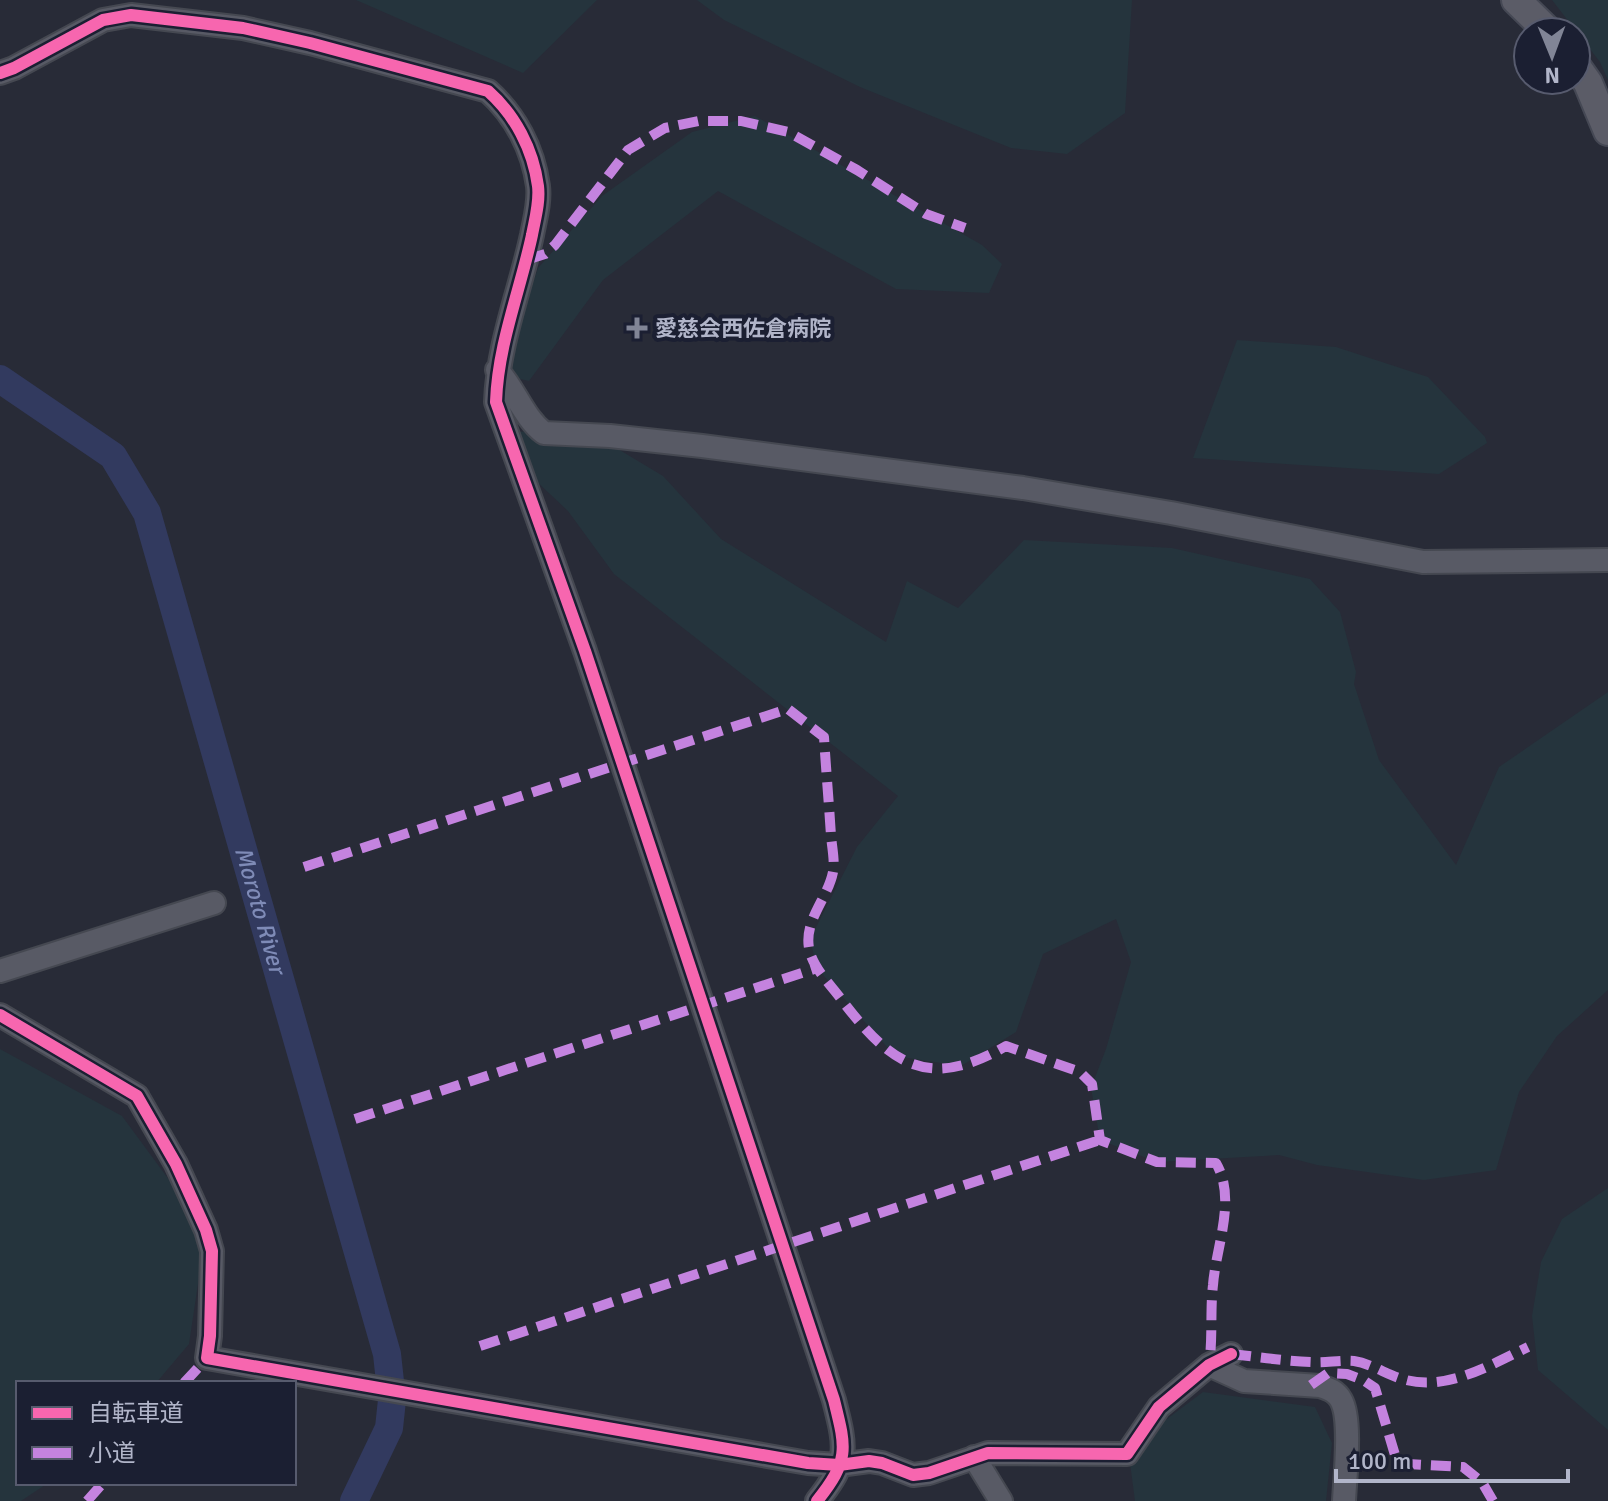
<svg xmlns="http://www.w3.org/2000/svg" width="1608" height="1501" font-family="Signika,'Noto Sans JP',sans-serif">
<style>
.green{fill:#25343d}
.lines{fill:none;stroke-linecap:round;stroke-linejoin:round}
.river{stroke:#323a5f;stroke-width:28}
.minor-casing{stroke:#454851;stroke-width:26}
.major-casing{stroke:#454854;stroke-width:32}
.minor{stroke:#585a65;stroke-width:22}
.major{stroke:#5b5c67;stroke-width:28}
.quiet{stroke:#c483df;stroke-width:10;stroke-dasharray:20 10;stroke-linecap:butt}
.cycleway-casing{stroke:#1b1f32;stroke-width:17}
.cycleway{stroke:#f766af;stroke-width:12}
.poi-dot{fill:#818596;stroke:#1b1f32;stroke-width:3}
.labels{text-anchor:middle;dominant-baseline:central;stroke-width:8;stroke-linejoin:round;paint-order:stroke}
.poi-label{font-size:22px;font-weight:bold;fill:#b1b5c9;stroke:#1b1f32;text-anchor:start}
.water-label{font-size:24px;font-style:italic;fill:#7f8bb7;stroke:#1b1f32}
</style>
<rect width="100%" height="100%" fill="#282b37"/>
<path class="green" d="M356,0H597L523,73Z
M697,0H1132L1125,113L1067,154L1011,148L860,87L724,20Z
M1552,0H1608V80L1600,62Z
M755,116L982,245L1002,264L989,293L896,289L718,191L603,280L529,381L502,375L538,268L602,196L692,132Z
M1237,340L1336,347L1428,377L1485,437L1487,443L1439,474L1193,458Z
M578,425L663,476L721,539L886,642L907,581L958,608L1024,540L1172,548L1310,579L1340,612L1356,672L1354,684L1379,760L1456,865L1499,767L1608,692V990L1557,1036L1519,1092L1496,1170L1424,1180L1317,1165L1279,1155L1157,1162L1100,1140L1091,1088L1106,1049L1131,962L1116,919L1043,954L1016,1032L961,1066L895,1056L817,968L810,939L857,847L898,796L614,574L568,511L497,444L511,433Z
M0,1049L122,1116L206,1230L189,1344L156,1383H18V1483H48L21,1501H0Z
M1608,1188V1430L1538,1370L1532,1316L1541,1262L1562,1219Z
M1203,1392L1315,1407L1332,1443L1326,1501H1135L1128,1448Z"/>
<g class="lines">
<path class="river" id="s1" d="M0,379L113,456L147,513L387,1354L392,1400L389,1428L354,1501"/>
<g class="minor-casing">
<path id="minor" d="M0,73L14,68L103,20L131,15L243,28L310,43L488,91C515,115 533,149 538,186C540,202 535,219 532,235C520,291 498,344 496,402L585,651L834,1400C846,1448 850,1460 817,1501
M497,370C515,389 523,417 544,433L610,436L702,446L1023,488L1171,513L1423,562L1608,560
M0,971L214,903
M0,1015L137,1096L176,1164L206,1230L212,1251L210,1336L207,1358L808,1463L839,1465L869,1461L882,1463L913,1475L929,1473L988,1453L1127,1454L1159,1407L1209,1365L1231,1354
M1209,1365L1244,1381L1320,1386C1329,1389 1336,1391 1341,1400C1352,1419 1345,1478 1344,1501
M974,1457L1001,1501"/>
</g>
<g class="major-casing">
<path id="major" d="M1516,0L1549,32
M1576,66L1588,83L1608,131"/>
</g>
<use href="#minor" class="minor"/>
<use href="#major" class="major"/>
<path class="quiet" d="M526,260L545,254L555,245L628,150L665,128L699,121H741L788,132L857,170L926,214L965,228
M304,867L788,709L824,737C826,770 829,803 831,836C832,847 835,861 833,872C828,898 804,920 809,948C812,967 830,984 841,999C891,1065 928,1091 1006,1046L1080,1072L1092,1084L1100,1140L1157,1162L1216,1163C1237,1199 1216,1246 1213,1285C1210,1311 1213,1338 1209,1365
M355,1119L817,968
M480,1346L1100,1140
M1231,1354C1258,1357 1285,1361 1311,1362C1325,1363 1340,1360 1354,1361C1373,1364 1388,1376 1406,1380C1448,1391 1492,1364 1528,1347
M184,1383L207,1358
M1311,1385L1328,1373L1347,1374L1363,1380L1375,1388L1395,1455L1408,1464L1463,1467L1482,1482L1493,1501
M87,1501L103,1483"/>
<g class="cycleway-casing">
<path id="cycleway" d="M0,73L14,68L103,20L131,15L243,28L310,43L488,91C515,115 533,149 538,186C540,202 535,219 532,235C520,291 498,344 496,402L585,651L834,1400C846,1448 850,1460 817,1501
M0,1015L137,1096L176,1164L206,1230L212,1251L210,1336L207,1358L808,1463L839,1465L869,1461L882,1463L913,1475L929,1473L988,1453L1127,1454L1159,1407L1209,1365L1231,1354"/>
</g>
<use href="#cycleway" class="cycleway"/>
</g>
<path class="poi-dot" d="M633 316h8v8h8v8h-8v8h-8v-8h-8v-8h8z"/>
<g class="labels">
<g class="poi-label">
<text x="655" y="328">愛慈会西佐倉病院</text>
</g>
<g class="water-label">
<text stroke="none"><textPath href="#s1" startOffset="616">Moroto River</textPath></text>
</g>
</g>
<rect x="16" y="1381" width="280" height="104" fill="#1b1f32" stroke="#575b6e" stroke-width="2"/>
<rect x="32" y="1407" width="40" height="12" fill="#f766af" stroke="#575b6e" stroke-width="2"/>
<text x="88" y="1421" font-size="24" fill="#b1b5c9">自転車道</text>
<rect x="32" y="1447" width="40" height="12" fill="#c483df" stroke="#575b6e" stroke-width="2"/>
<text x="88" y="1461" font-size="24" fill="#b1b5c9">小道</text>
<g transform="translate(1552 56) rotate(179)"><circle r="38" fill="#1b1f32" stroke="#575b6e" stroke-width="2"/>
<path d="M0-6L14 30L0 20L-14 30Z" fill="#818596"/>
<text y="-12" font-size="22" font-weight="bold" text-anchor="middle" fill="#b1b5c9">N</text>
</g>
<path d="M1336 1469v12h232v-12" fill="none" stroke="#b1b5c9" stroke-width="4"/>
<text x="1348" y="1469" font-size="24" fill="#b1b5c9" stroke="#1b1f32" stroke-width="6" paint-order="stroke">100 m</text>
</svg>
